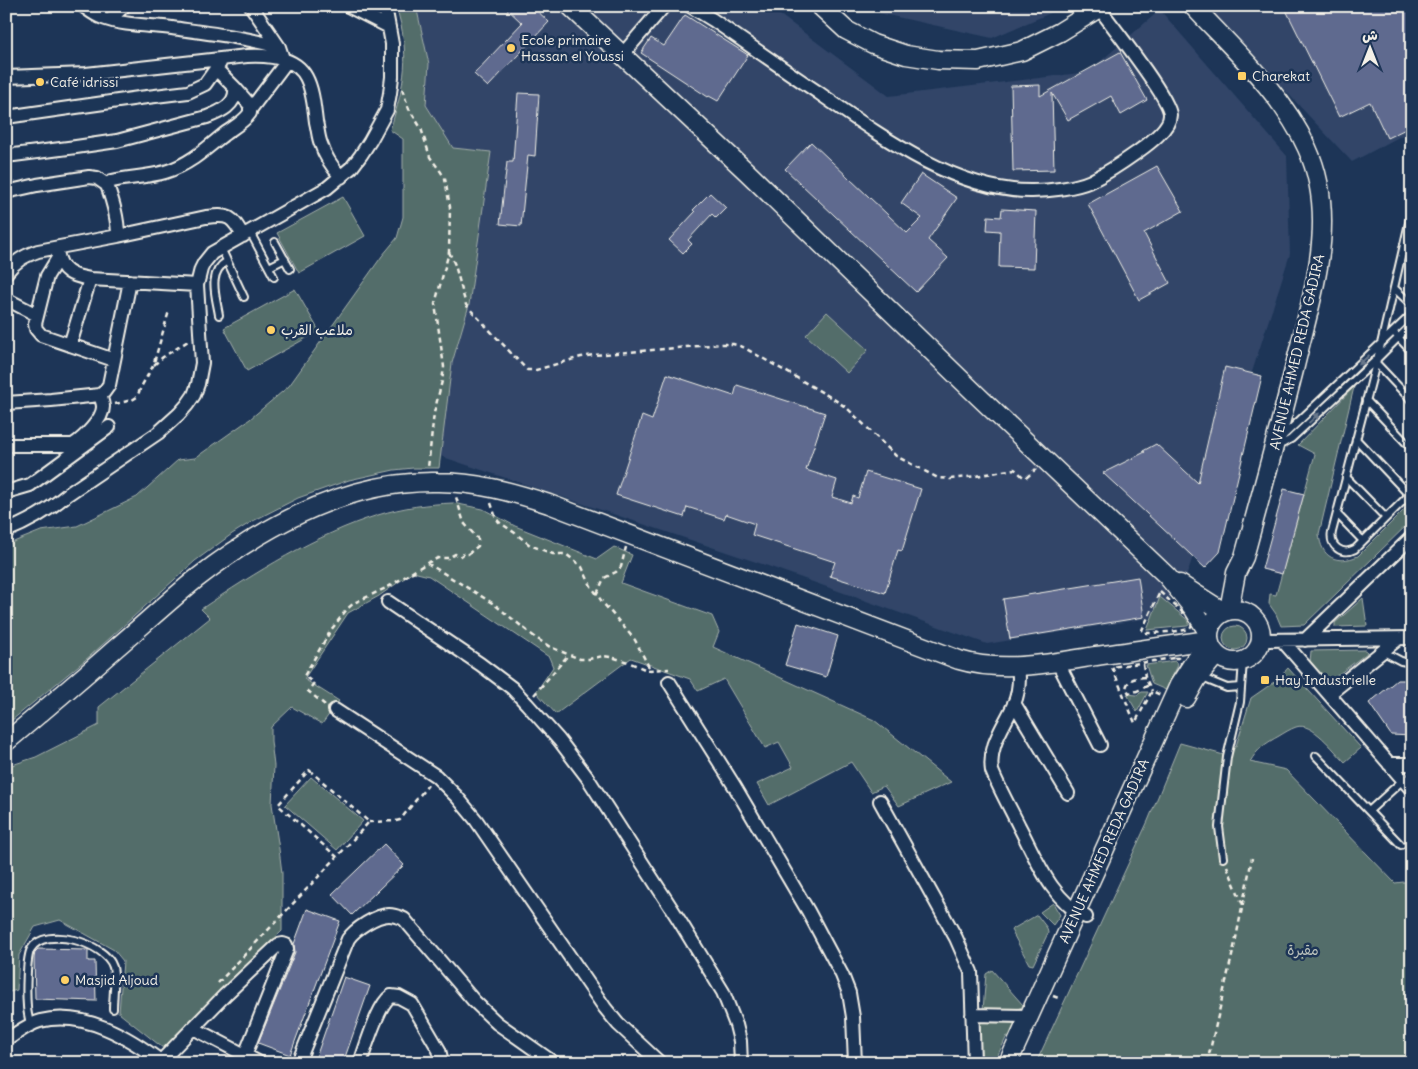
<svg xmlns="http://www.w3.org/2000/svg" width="1418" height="1069" font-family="Delius,'Playpen Sans Arabic',sans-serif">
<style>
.built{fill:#304568}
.green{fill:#536d6a;stroke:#a4afa9}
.building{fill:#5e6b8f;stroke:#f4f1e8}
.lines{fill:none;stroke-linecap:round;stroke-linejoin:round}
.lane-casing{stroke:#f4f1e8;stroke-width:10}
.street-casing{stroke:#f4f1e8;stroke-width:16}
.secondary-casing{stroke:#f4f1e8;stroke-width:21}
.path{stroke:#f4f1e8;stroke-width:2.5;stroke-dasharray:5 4;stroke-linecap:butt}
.lane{stroke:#1d3557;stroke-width:6}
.street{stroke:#1d3557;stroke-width:12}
.secondary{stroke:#1d3557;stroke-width:18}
.oneway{fill:#68778a}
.poi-dot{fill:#ffd166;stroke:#1d3557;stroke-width:2}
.labels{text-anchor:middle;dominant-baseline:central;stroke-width:5;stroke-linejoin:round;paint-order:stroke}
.poi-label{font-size:14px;fill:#f4f1e8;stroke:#1d3557;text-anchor:start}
.street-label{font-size:14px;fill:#f4f1e8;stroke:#1d3557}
.park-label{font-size:14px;fill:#bcc3bc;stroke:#1d3557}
</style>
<rect width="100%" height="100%" fill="#1d3557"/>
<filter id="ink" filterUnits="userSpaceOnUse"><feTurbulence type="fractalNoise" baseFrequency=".02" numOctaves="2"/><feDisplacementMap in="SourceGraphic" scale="10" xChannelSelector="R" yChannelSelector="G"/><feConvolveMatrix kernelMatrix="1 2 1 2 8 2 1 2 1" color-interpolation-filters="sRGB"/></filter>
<g filter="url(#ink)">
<path class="built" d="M416,6H773L779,14L889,96L1088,72L1160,10L1287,156L1290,254L1184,584L1150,618L987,644L768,566L440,456L452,363L469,305L491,152L453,148L426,105L429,64Z
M862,6H1067L992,38L865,10Z
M1206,6H1412V130L1352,162Z"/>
<path class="green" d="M396,6H416L429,64L426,105L453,148L491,152L469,305L452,363L439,468H413L394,470L349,480L298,498L253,521L232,534L195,561L90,656L6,725V545L41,531L77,526L137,497L178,460L195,458L250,419L289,386L382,256L397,238L403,217V139L390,130C405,83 411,55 396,6Z
M343,197L365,236L299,273L277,233Z
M295,289L319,331L247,371L224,328Z
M827,312L868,350L847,373L806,335Z
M1354,387L1319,534C1321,558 1337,565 1358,556L1412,502V520L1304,625L1281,626L1276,614L1269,604L1270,594L1276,595L1315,454L1298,445Z
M453,503L483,509L515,526L597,559L614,547L632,555L621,583L712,616L719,632L713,647L874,720L951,782L899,806L884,786L871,792L851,762L769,805L757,784L793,767L779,742L765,748L724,679L698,691L690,679L631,658L556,714L536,692L553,667L549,657L429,576L413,572L379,596L348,613L304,679L339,701L322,724L292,707L271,727V741L274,766L272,804L279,849L282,873V931L163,1048L119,1013L123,961L114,950L60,920L35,927L19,955L17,990L6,993V767L36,757L99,725V707L210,618L201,609C256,572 315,535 378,515C403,507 428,504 453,503Z
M1160,597L1189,621V625L1187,626L1147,630Z
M1363,598L1367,626L1335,627V623Z
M1223 638a12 12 0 1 1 24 0a12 12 0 1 1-24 0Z
M1366,650L1367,653L1327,683L1310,662L1311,651Z
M1175,661L1178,665L1166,690L1152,684L1146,665Z
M1288,668L1361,748L1345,762C1334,751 1312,721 1296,727C1290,729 1284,733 1279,736C1266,743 1257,749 1250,762L1286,770L1395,883L1412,881V1063H1036L1148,821L1180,743L1231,757L1232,751L1236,746L1251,698L1277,680Z
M1142,692H1148L1137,712L1127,694L1137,695Z
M311,777L363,821L337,850L285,805Z
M1053,903L1060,915L1053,925L1040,912Z
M1037,915L1047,928L1048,933L1033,965L1029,964L1011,930Z
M992,970L1023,1005L1022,1007L1017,1009L983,1010L986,974Z
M978,1021L1017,1023L1011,1037L1007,1036L994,1063H982Z"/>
<path class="building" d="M504,6H532L549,22L488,87L474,74L522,23Z
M1284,6H1406L1412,18V126L1387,138L1370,102L1339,117Z
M685,15L748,55L718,101L709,96L708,97L641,53L651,38L664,46Z
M1120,52L1147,100L1121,115L1111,96L1068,120L1052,93L1054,170L1013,171L1011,86L1040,85V96Z
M518,93L539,94L535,156L528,155L521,226L500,224L507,162H513Z
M811,142L907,233L922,218L901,203L921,174L957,198L928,240L948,258L916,292L785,169Z
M1157,166L1183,211L1144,233L1170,283L1139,300L1088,204Z
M710,193L726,208L716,218L712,214L688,240L692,244L683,253L669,240L695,212L693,210Z
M1002,209L1036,211L1034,268L999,267L1000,231L987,230L988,216L1001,217Z
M1225,367L1262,376L1220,552L1205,568L1103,473L1145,452L1143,451L1156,444L1198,483Z
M667,374L734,396L737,385L825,413L806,470L837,480L832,497L851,503L853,496L858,498L866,472L921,489L902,551L898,550L885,593L830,576L835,562L752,535L755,524L726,514L724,519L687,507L684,517L616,495L642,416L652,420Z
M1284,489L1304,494L1282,574L1262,569Z
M1138,577L1144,617L1010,639L1003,599Z
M798,623L838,636L826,677L785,665Z
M1397,680H1412V736L1391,735L1369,703Z
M384,844L404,865L352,915L332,894Z
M307,909L340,921L290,1055L258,1043L295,952L294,944Z
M38,949L88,950V961H95L96,1001L35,999L34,958L35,952Z
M344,977L370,986L343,1063H314Z"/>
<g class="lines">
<g class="lane-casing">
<path id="lane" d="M1412,210L1381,344L1332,532C1329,546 1342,556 1355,549L1412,492
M250,232L274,277
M275,242L290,269
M221,248L244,297
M1403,250L1412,259
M269,267L285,259
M1394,288L1412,305
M219,315C216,296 207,273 227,261
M1396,335L1412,352
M1376,363L1412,401
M1366,400L1412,449
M1281,438L1412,314
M1356,439L1409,495
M1277,445L1284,443L1291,439L1377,359L1412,324
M1346,477L1386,518
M1337,514L1363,541
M1382,651L1401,661L1412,663
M1200,677L1227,688L1241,687
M1316,756L1401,845
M1369,811L1403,780
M1223,858L1219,827L1227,757L1240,702L1243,661
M30,1025C29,1018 27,1012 27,1006C26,995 26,957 31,949C45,925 106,943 113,967C116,980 113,996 113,1009"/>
</g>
<g class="street-casing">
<path id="street" d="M83,6C90,11 96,16 103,18C125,26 150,25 172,28C208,33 244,37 279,47L283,59
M251,6L279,47
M348,6L389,27
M690,6L713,20C748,44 783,69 819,93C879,135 956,192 1032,191C1049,191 1075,188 1091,181C1107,173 1122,163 1136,153C1147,145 1170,129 1170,115C1171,100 1111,24 1099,8
M109,20L124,6
M622,55L664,6
M6,77L86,74L247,56C267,55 295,56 306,77C313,90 314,107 316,122C318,129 318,137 321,144C325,157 332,167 341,177
M250,110L287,61
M6,117L139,98L188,92L205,84L220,63
M6,156L76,147L117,141L207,117C220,112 237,105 235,88L216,69
M6,192L37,185L89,177L97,178L107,185
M118,236C118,218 113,202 107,185L112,181C130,177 148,177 165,172C188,165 205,150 223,135C232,128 243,123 250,113V105L235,88
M57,252C61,272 72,276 90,279L197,285
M58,258L47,276L35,324L36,329L41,335L114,360
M6,273C15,261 24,256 38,251L118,236L206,217C229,214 232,216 243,236
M6,299L37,315
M70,345L90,279
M6,403L51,400L100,395L104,392L109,385L130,281
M6,445H73C83,439 103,419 103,407C103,403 101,398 100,395
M6,492L30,485L109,427
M6,531C29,522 49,510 68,494L158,433L179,414L187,405L194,395L198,384L202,363L197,285L201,269L204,263L212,253L327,188L352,167L361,155L370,141L387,110L390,93L392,77V44L385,6
M388,602L480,664L512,688L527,704L559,740L587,777L679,920L723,992L736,1025L740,1041L741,1063
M1261,640L1412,638
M1282,640L1412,790
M1305,640L1412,537
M1057,661L1100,745
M1018,665C1020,679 1019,692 1014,704C1004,727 988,745 992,771C1000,790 1010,808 1019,826C1036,858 1051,900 1086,917
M669,682L735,787L808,911L842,975L849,993L853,1017L855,1063
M1329,694L1398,639
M1014,703L1068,793
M335,710L436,776L457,797L476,820L605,1008L618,1024L660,1063
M1389,764H1412
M880,801L956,938L971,972L974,1063
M972,1015L1028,1016
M193,1028L260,1063
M6,1040C16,1034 28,1024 40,1021C84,1010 129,1037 163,1063
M161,1061L225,995L278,945L283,944L286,945L287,949L245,1055
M298,1063L348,939C355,929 376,915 389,915C395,915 399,917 404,919L474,1001L497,1023L554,1063
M360,1063C366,1047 378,1004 391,996L399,997L412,1004L439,1050L441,1058V1063"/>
</g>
<g class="secondary-casing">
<path id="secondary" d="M570,6L747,172L978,396L1167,576L1193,608L1209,634
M820,6L846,30L873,44L906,55L938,60L978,61L1022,51L1060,32L1102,6
M1193,6C1233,49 1283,94 1307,148C1340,220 1311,297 1294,370C1278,433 1261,495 1244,557L1236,573L1229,610
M1180,584L1224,612
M1209 636a26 26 0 1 1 52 0a26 26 0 1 1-52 0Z
M1186,698L1198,677L1216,655
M6,742C43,711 80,680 116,648C143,625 169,601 196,579C265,525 348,480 438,482C476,482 513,492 549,504L959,660C1002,673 1052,663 1096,656C1133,651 1171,645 1209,640
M1008,1063L1179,685L1195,660L1210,645"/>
</g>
<path class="path" d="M402,89L409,109L421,128L430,157L441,172L445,179L450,207L449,252L435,304L444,367L442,381L434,413L428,468
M449,252L455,265L466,305L527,370H536L581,357L594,355L722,344H733L743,347L832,398L847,408L896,456L938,478L951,479L976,476L1014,469C1019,471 1021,477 1026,478L1036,469
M154,365L163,357L188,341
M115,404L132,400L137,397L141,387L153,366L169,311
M491,503L496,518L499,522L515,533L530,545L553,554H566L582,567L591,586L603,603L635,640L651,671
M427,563L494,604L536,638L550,647L580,659H589L603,656L611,657L628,662L647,670L669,669
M1160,592L1191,620C1191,623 1193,625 1190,628C1185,632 1153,633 1145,633L1143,632L1142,630Z
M597,594L604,578L616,572L621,567L626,547
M1174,658H1178L1181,662V664L1165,697L1152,691L1135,723L1112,667Z
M1143,664L1145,677L1152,691
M1145,677C1137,678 1130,678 1127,685L1126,688L1129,693L1137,691L1149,685
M534,695L569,654
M325,705L308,691L314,683L304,676L331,630L347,609L354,603L388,587L427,563L438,558H448L455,554L461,556L465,553L468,554L478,546V539L464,523L456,497
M309,770L369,822L337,857L278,805Z
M369,822L396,821L400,820L428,785
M1227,866L1242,903
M218,983L337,857
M1053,996L1061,999
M1207,1063L1235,943L1252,858"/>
<use href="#lane" class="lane"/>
<use href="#street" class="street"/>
<use href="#secondary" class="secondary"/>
</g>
<defs><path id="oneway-solid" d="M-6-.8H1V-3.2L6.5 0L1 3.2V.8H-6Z" transform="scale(1.25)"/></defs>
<g class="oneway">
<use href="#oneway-solid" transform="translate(1364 360) rotate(137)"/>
<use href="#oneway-solid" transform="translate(1314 418) rotate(-43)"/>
</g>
</g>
<g class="poi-dot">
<circle cx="511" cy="48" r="5"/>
<rect x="1237" y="71" width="10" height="10" rx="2.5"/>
<circle cx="40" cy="82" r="5"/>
<circle cx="271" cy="330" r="5"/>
<rect x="1260" y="675" width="10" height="10" rx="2.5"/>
<circle cx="65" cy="980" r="5"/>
</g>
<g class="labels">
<g class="poi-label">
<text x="521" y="40">Ecole primaire<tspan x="521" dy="16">Hassan el Youssi</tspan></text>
<text x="1252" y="76">Charekat</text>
<text x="50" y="82">Café idrissi</text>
<text x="281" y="330">ملاعب القرب</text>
<text x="1275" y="680">Hay Industrielle</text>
<text x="75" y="980">Masjid Aljoud</text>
</g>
<g class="street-label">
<text transform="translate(1297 352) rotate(-77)">AVENUE AHMED REDA GADIRA</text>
<text transform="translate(1104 851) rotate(-66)">AVENUE AHMED REDA GADIRA</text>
</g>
<g class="park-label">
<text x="1303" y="950">مقبرة</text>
</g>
</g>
<rect width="1418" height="1069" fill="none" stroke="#1d3557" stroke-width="25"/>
<rect x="12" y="12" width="1393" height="1044" fill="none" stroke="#f4f1e8" stroke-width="2" filter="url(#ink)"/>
<g transform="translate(1370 48)" stroke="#1d3557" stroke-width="4" paint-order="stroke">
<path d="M0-4L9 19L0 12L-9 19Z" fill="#f4f1e8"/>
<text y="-8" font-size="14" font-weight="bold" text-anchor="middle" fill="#f4f1e8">ش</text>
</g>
</svg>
